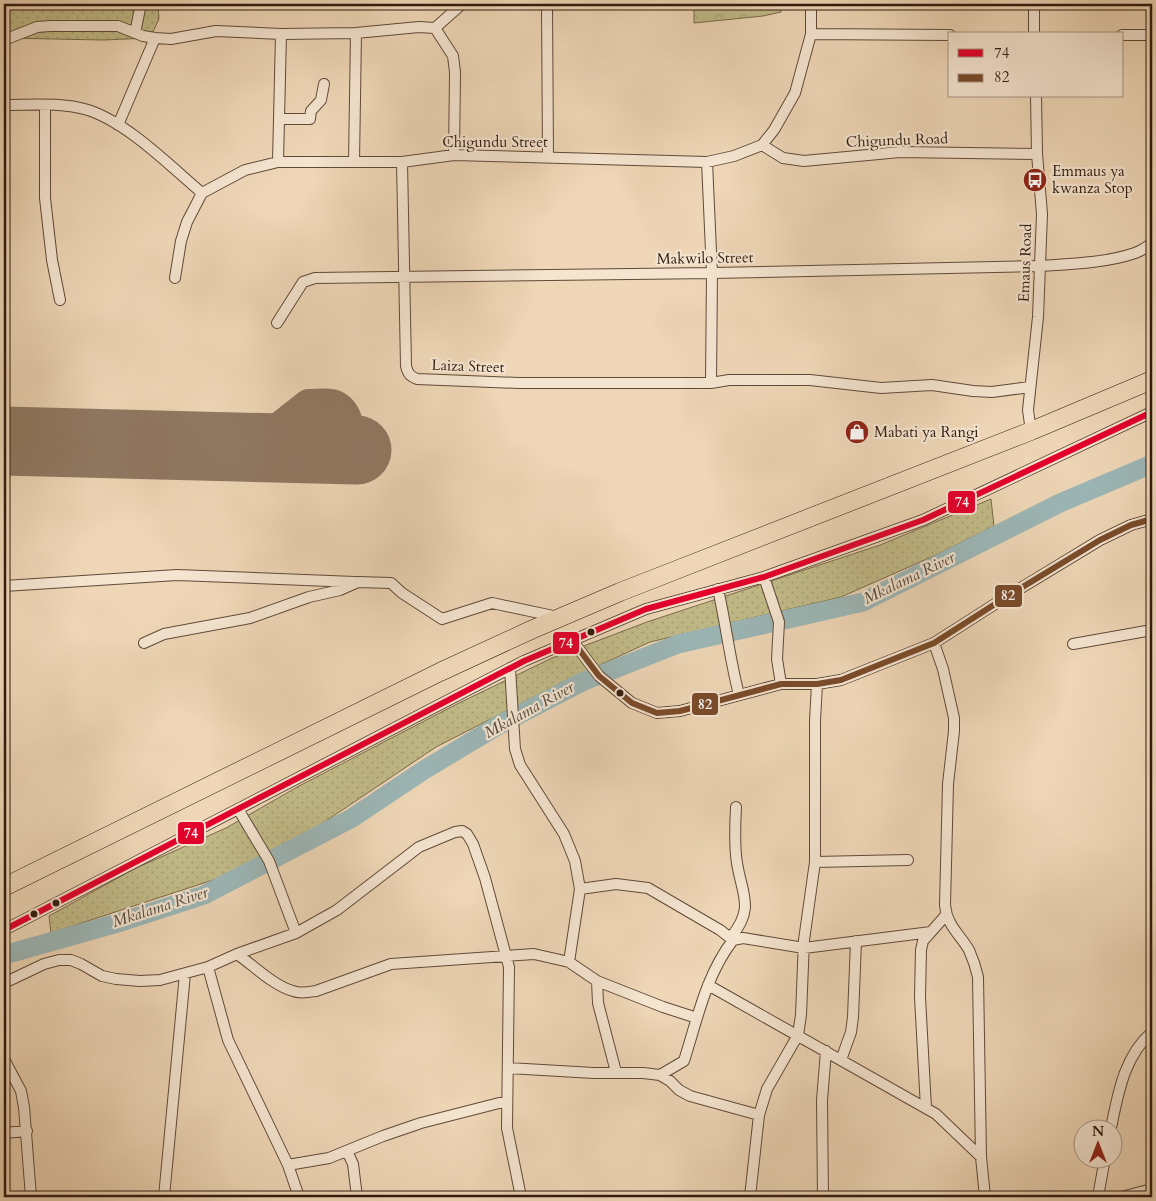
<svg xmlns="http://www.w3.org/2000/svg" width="1156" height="1201" font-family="Cardo,serif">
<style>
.grass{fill:url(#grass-dots);stroke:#796b4b}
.park{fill:url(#park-crowns);stroke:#796b4b}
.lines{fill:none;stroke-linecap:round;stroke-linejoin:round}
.river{stroke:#9cb7b7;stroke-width:19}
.taxiway{stroke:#907862;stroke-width:28}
.runway{stroke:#907862;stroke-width:69}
.street-casing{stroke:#604a38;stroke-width:12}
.highway-casing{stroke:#311b0e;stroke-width:19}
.street{stroke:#f4e4d0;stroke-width:10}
.highway{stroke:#eed6b6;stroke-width:18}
.bus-1-casing{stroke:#f4e4d0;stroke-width:10}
.bus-2-casing{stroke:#f4e4d0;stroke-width:10}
.bus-1{stroke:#e4002b;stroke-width:6}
.bus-2{stroke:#7a4b2a;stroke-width:6}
.bus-dot{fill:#311b0e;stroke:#f4e4d0;stroke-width:2}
.labels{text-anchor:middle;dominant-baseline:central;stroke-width:4.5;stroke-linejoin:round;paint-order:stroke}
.street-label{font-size:15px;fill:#311b0e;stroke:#f4e4d0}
.poi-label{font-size:15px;fill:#311b0e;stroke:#f4e4d0;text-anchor:start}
.water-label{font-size:16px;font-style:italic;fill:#514a41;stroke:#f4e4d0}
.line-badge{stroke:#f4e4d0;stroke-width:2}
.badge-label{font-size:14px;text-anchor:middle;font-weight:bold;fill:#fff}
</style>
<defs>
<pattern id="grass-dots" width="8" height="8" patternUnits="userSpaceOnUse" patternTransform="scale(1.25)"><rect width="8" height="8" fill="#c1bb88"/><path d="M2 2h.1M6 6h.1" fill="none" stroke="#a6a074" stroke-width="1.8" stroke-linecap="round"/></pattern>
<pattern id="park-crowns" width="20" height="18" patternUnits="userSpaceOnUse" patternTransform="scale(1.25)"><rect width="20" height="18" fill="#c1bb88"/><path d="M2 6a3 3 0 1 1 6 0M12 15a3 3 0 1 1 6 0" fill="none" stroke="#a6a074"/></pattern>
</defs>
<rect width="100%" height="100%" fill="#eed6b6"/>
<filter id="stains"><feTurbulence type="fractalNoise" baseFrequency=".004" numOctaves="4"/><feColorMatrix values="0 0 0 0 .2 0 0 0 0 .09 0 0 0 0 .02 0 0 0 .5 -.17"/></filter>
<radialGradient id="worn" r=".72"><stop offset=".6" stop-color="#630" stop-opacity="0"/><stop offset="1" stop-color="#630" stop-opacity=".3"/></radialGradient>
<path class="grass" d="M4,4H158L159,19L150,38L103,40L4,38Z
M991,499L994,526L936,555L841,597L650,642L563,682L436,747L308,833L216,879L51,933L49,916L134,869L226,828L299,786L457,704L552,658L647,622L880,545Z"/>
<path class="park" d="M694,4H781V12L763,16L694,23Z"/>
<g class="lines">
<path class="river" d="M4,955L121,922L204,895L352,818L424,770L499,725L582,682L678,644L863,602L1060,503L1152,464"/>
<path class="taxiway" d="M251,448L308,403C316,403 325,402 332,403C351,408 352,435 353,450"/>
<path class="runway" d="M4,441L357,450"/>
<g class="street-casing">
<path id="street" d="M547,4L548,157
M435,28L453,56L455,72L454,155
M435,28L462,4
M135,33L141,4
M811,34L950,35
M1034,34V4
M1122,35H1152
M4,40L37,27L50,26H118L143,36L155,38L171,39L216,31L281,34L356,33L419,27L435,28
M4,105C31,105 61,102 88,110C128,123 170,166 202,193
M45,105V198L52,260L60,300
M279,119H310L311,111L321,100L324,84
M118,125L155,38
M762,145L783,158L804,161L900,152L1037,154
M762,145L774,130L795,93L811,34V4
M278,162L281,34
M354,162L356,33
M402,162L406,366C408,374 410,376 417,379L519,383H711L729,380H810L881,388L932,385L973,391L992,392L1030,387
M707,162L712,273L711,383
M175,278L181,241L187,222L202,193L245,170L278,162H402L454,155L707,162L734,156L762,145
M277,323L303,282L315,278L712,273L1040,266C1070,264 1106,263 1135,253C1141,251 1147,247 1152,243
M1031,431L1028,410L1038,317L1042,214L1037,154L1036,96
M764,577L779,622L777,659L781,684
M4,586L177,575L355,582
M718,589C726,625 730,660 739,695
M572,640L599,676L632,703L657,713L680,711L781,684H817L841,680L934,643L1006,597L1100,540L1131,525L1152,519
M144,643L164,634L250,618L309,597L340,590L358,582L391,583L402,593L442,619L492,603L558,617
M934,643L943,669L954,718V731L948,784L945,905C947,926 959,933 969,950C973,959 976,968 978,977L981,1157L985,1197
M1073,644L1152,630
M510,668L515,749L520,765L564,834L575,861L580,889L569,962
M238,809L269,861L296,933
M815,862L908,860
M580,889L616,884L648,888L720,930L733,940
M4,930L524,661L646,609L764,577L923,520L1152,412
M731,937C755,908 742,895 737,863C734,845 735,826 736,807
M237,954C253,965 274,986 293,991C300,994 309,992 316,991L391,964L534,954L569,962L597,981L663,1007L697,1018
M208,967L228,1040L288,1165L299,1197
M597,981L598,1003L616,1072
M4,983L44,964L59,960H71L81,964L102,976L116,979L140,981L160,980L208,967L237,954L296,933L337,910L419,847L455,832L462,831L467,834L473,844L485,878L509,967L507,1128L521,1197
M708,985L936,1114L981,1157
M4,1059L21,1091L24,1107L31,1197
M841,1060L851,1032L853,1017L856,941
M508,1068L594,1073H643L660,1075L670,1081L679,1090L690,1096L759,1115
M660,1075L684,1061C697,1020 706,975 733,940L743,938L804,948L931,932
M926,1108L920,997L921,950L923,941L946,915
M1111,1128C1118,1094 1124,1056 1152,1032
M4,1133L27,1131
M347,1151L353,1164L357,1197
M288,1165L329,1158L383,1136L421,1123L507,1101
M164,1197L185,974
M750,1197L759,1115L767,1089L798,1035L801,1015L804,940L815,862V721L817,684
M823,1197L822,1100L826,1051
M1098,1197L1105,1158
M1121,1197L1152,1189"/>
</g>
<g class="highway-casing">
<path id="highway" d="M4,887L440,672L531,630L620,592L1031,431L1152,380"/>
</g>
<use href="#street" class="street"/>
<use href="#highway" class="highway"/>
<g class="bus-1-casing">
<path id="bus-1" d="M4,930L524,661L646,609L764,577L923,520L1152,412"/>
</g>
<g class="bus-2-casing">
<path id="bus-2" d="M572,640L599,676L632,703L657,713L680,711L781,684H817L841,680L934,643L1006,597L1100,540L1131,525L1152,519"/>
</g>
<use href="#bus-1" class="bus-1"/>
<use href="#bus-2" class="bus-2"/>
</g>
<defs>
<g id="bus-disc" transform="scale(1.25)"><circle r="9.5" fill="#8f2418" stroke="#f4e4d0"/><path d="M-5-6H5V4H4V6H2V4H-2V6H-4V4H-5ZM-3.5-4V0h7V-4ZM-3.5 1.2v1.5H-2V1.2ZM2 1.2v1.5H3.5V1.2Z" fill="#fff"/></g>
<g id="shop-disc" transform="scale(1.25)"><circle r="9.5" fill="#8f2418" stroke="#f4e4d0"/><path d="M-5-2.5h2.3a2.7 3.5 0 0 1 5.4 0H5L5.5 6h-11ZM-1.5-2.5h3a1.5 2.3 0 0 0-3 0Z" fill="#fff"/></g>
</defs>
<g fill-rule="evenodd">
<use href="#bus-disc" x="1035" y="180"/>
<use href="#shop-disc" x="857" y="432"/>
</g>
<g class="bus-dot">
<circle cx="591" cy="632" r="4.5"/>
<circle cx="620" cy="693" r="4.5"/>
<circle cx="56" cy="903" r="4.5"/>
<circle cx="34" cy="914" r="4.5"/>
</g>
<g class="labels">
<g class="street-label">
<text transform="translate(897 140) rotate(-2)">Chigundu Road</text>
<text x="495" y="142">Chigundu Street</text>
<text transform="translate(705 258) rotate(-1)">Makwilo Street</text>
<text transform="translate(1025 263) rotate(-88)">Emaus Road</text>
<text transform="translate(468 366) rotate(2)">Laiza Street</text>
</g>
<g class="poi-label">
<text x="1052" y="171">Emmaus ya<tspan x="1052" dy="17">kwanza Stop</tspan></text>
<text x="874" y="432">Mabati ya Rangi</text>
</g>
<g class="water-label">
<text transform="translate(909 578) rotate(-26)">Mkalama River</text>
<text transform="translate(529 710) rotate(-29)">Mkalama River</text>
<text transform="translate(160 907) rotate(-18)">Mkalama River</text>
</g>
</g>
<g class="line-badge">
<rect x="947" y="490" width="29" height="24" rx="5" fill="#e4002b"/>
<rect x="994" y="584" width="29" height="24" rx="5" fill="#7a4b2a"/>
<rect x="552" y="631" width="28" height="24" rx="5" fill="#e4002b"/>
<rect x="691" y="692" width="28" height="24" rx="5" fill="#7a4b2a"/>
<rect x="177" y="821" width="28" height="24" rx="5" fill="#e4002b"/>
</g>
<g class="badge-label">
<text x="962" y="507">74</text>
<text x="1008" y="600">82</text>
<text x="566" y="648">74</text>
<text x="705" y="709">82</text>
<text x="191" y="838">74</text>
</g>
<rect width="1156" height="1201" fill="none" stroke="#eed6b6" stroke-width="20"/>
<rect x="5" y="5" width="1146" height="1191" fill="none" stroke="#311b0e" stroke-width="2.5"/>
<rect x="10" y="10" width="1136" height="1181" fill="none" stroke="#311b0e"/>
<rect x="948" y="32" width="175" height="65" fill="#f4e4d0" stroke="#a69482"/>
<rect x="958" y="49" width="25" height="8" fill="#e4002b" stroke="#a69482"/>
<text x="994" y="58" font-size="15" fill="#311b0e">74</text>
<rect x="958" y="74" width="25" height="8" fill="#7a4b2a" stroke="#a69482"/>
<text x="994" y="82" font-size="15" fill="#311b0e">82</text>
<g transform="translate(1098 1144)"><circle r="24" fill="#f4e4d0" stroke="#a69482"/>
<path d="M0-4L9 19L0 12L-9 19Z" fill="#8f2418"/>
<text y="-8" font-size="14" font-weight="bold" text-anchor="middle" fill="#311b0e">N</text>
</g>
<rect width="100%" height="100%" filter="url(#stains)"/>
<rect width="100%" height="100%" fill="url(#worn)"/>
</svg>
